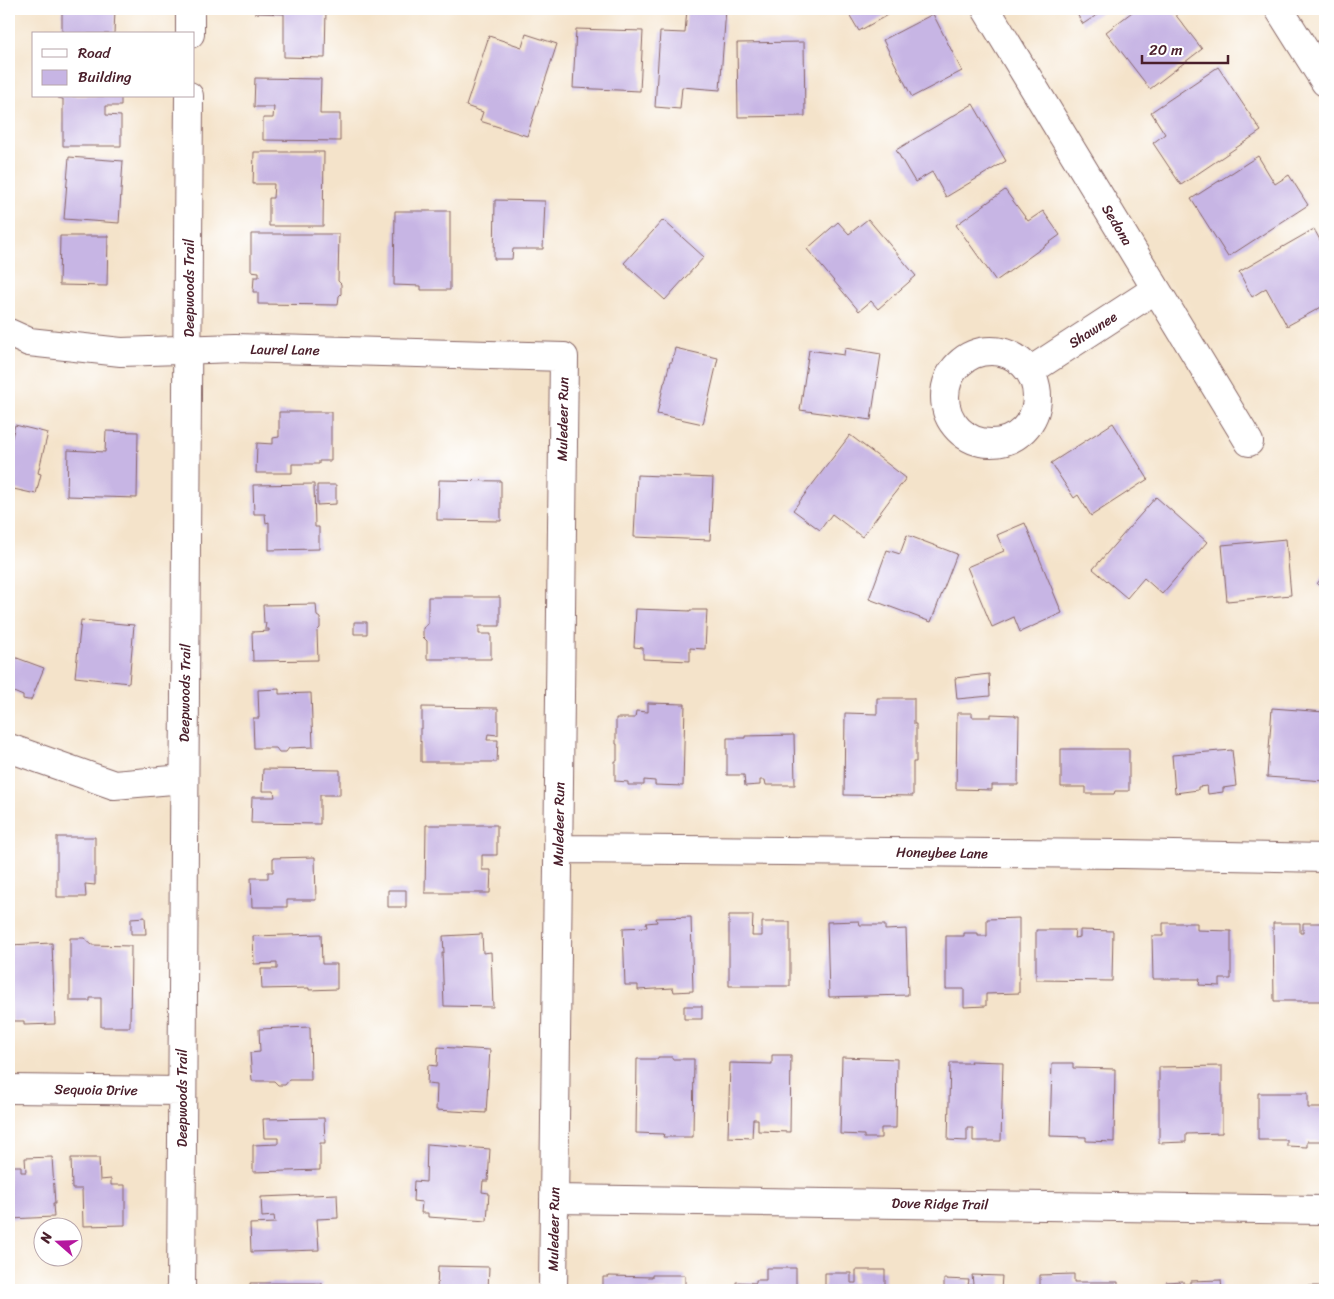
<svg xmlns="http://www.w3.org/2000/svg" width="1334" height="1299" font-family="Sriracha,sans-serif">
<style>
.building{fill:#c7b5e4}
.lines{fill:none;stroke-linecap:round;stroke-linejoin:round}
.minor-casing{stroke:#866463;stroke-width:30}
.secondary-casing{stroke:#866463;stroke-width:30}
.minor{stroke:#fff;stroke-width:28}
.secondary{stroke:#fff;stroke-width:28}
.labels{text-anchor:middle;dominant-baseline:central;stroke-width:4;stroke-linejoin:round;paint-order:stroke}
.street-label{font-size:14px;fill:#4a1f2b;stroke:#fff}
</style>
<rect width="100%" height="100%" fill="#fff"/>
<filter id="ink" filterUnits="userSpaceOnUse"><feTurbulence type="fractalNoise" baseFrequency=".02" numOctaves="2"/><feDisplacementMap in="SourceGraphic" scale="10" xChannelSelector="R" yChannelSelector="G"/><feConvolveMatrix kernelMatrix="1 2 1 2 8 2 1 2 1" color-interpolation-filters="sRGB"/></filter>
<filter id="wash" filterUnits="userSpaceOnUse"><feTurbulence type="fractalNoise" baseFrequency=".0096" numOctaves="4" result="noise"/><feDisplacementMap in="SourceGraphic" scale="20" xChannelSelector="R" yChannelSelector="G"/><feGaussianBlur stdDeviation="1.12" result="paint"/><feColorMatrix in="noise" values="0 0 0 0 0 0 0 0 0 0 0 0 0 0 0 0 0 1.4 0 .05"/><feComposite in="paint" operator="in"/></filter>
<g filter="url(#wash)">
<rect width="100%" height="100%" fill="#f4e3ca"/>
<g id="blocks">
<path class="building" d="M62,9H115L114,34H62Z
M255,9H326L325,58L284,57V14L255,13Z
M687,9H726L720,90L682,87L680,109L655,107L660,32L685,33Z
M846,9H898L859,31Z
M1074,9H1106L1083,24Z
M1136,9H1171L1202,49L1150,89L1106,32Z
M933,14L962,71L912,97L883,40Z
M576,29L643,31L640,91L573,88Z
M526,34L557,44L527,136L480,121L483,112L466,106L489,36L522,47Z
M804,42L805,116L738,117L737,43Z
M1218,67L1261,131L1181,185L1153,143L1165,134L1151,112Z
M255,78L321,79L320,114H340V141L263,140V118H273L274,107H254Z
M58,96H121V106H106V115L121,116V146H63V99L58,98Z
M973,104L1006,161L946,197L932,172L915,182L896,150Z
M254,152H324L323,226H269V198H273L274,184H253Z
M1258,156L1275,184L1289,175L1308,205L1228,257L1191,199Z
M69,157L123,161L119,223L64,219Z
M1005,190L1028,221L1043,211L1060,235L996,281L956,225Z
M495,200L545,201L543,249H513L512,259H494Z
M395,211H450V290H421V286L394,285Z
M868,219L916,276L878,309L871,301L859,311L807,249L838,222L849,234Z
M663,220L704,257L665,300L624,263Z
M1314,229L1325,249V305L1287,326L1266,288L1252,297L1239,272Z
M251,234H339L338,281L341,284V294L339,296L338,305L258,304V292H253L254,277H259V272L251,271Z
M60,236H108L107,286L59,285Z
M675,348L718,358L703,424L657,414L664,383L665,382L670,362H672Z
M845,348L881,354L871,420L800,410L809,350L844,355Z
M279,412H331V461H319V464H292V473H256L257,443L273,444V438L279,437Z
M1113,423L1148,479L1091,516L1078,495L1074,498L1051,463Z
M15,425L48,433L38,473L41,474L36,494L9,488V440L11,441Z
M106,431L138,432L137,498L67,496L68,450L105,452Z
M850,435L906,478L862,537L832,514L820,530L793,510Z
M637,475L713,478L710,540L634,537Z
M439,480L501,481V521L437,520V508H438Z
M314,484L315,527H319V549L269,550V522L266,523L265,514H254L253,485Z
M317,485H336V504L317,505Z
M1156,497L1207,542L1162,594L1144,578L1127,598L1093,569Z
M1025,523L1062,613L1020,632L1014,617L992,627L967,567L1004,551L997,535Z
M907,535L957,554L931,622L869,599L887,550L900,554Z
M1286,539L1291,595L1227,601L1222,545Z
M1325,573V591L1317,584Z
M428,597H500V626H479V634H491V659H427V641L423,637V628L428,624Z
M316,604L317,616L320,618V628L317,631L318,660L253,661L252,632L269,631V629H265L266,623H264L263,605Z
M636,609L690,611V610H707L705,649L690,648V661L643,659V648L634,647Z
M81,620L134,625L129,683L75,677Z
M354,622H367V634H354Z
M9,655L44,668L31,700H28L23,699V696L9,690Z
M989,674L990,696L957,699L955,678Z
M279,689V694L311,693L313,747L289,748L286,752H279L276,748H254L253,718H259L258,690Z
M877,698H914V724H916V762H913V796L844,795L845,713L877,714Z
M648,703L685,704L683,786L655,785V781L644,780V785H628V782L615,781V761H617V744H616V718H635L636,711L648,712Z
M422,707L498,708V735L488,734L487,740H498L497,762H421V741L420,742V728H422Z
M1272,708L1325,712V781L1267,777Z
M957,713H972V717H991V714L1015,715V716H1019L1018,785H992V790L956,789Z
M794,735L795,785H766L765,780H760V785L745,786L744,775H727V738H745V736Z
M1061,749H1129V791H1115L1114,794H1086V787H1061Z
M1232,750L1236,786L1223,788V792L1208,794L1207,786L1198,787V790L1175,793L1172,755Z
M263,769L340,770V795H320V824L251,823L252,797H275L274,791H262Z
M426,825H497V855H482V870H491L490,893H425Z
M57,837H95V885L85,884L86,897H57Z
M315,857L316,900H287V907H252L251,878H268V872H273V858Z
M388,890H406V907H388Z
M729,915H753L752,936H762V922H790V986H729Z
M145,917L146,934H131V918Z
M691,917L693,991L674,992L673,988L638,990V985H625L623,928L647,927L646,923L657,922L656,918Z
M1019,918V993L986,994V1006L964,1007V989H946V936H964V933H978V936H987V919Z
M859,921L860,925H885V930L906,929L908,995L829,997L827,922Z
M1163,923H1197V930L1231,931V979H1220V986L1199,985L1200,979H1153L1152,936H1163Z
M1273,923H1300V933H1303V923H1325V1001H1274Z
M1036,930H1075L1074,938L1080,937V930L1113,931L1112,981L1036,980Z
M321,934L322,964H337V989L309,990V988L262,989L261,969H277V963L254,964L253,936Z
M482,934L483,953L491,952L493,1007L444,1006L442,953H444L443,936Z
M70,938H84L92,945L131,946L130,1027H101V998H90V1001H70Z
M52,943L55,1024L24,1025V1021H12L11,1002H9V945Z
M684,1006H702V1019H684Z
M310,1027L311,1080H289L285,1085H278L274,1081H252L250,1053L260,1052L259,1029Z
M438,1047L490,1050L486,1113L436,1110L437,1085L427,1084L428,1065L437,1066Z
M772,1055H791L790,1132L758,1131V1119H753L752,1138L728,1137L730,1063L772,1064Z
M658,1057H672V1059H694L693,1137H663L664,1134L636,1133L637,1059H658Z
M842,1057L897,1059L896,1128H881V1138H864V1135L840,1134Z
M970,1061L1003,1062L1001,1141H973V1128H967V1141L948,1140L950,1063H971Z
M1052,1063H1073V1068L1115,1069L1114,1142L1086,1141V1137L1050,1136Z
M1222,1066V1133L1186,1134V1142L1159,1143V1067Z
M1258,1093H1308V1108H1325V1141H1307V1147L1287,1146V1140H1258Z
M324,1118L325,1143H320V1170L253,1172V1145L278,1144V1138H264L263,1119Z
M427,1144L490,1149L488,1181H483L482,1192L489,1193L487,1221L428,1217V1213H421L422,1202L413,1201L414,1181L426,1182Z
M52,1157L55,1204H53L54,1217L9,1219V1166H21V1172H26L25,1158Z
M71,1158H99L100,1180L111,1179V1185H125V1225L83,1226L82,1189H72Z
M337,1194L338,1218L317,1219L319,1250L251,1252L250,1224L275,1223L274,1216L262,1217L261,1197Z
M438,1266L489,1267L488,1290H437Z
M766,1268H796V1290H736V1282L756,1283V1280H766Z
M856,1270H885V1290H825V1273H851V1283H856Z
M1074,1274V1282H1118V1290H1040V1275Z
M652,1275H685V1290H603V1277H609V1276L652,1277Z
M972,1275L1002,1276L1001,1290H944V1279L969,1280L968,1285H971L973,1284Z
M1221,1280L1222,1290H1150V1287H1167L1166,1282L1183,1281V1284H1190V1281Z
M250,1283H322V1290H250Z
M1302,1286H1323V1290H1302Z"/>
</g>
</g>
<g filter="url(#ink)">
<use href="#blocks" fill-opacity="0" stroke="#866463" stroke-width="1"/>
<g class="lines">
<g class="minor-casing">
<path id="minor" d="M986,9L1249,442
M190,34V9
M9,333L29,342L121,352L236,348L564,357L553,1290
M945 397a46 46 0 1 1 92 0a46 46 0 1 1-92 0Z
M1030,371L1156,289
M9,748L114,785L184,779
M559,849L1122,854L1325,858
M9,1089L182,1091
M554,1199L1325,1210
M181,1290L189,96"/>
</g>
<g class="secondary-casing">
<path id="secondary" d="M1279,9L1325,82"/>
</g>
<use href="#minor" class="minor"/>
<use href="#secondary" class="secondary"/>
</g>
</g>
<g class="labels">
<g class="street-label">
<text transform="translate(1117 225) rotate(59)">Sedona</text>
<text transform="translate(189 288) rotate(-90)">Deepwoods Trail</text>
<text transform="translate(1093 330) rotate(-33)">Shawnee</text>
<text transform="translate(285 350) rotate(1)">Laurel Lane</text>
<text transform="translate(563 419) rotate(-89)">Muledeer Run</text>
<text transform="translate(185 693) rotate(-89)">Deepwoods Trail</text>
<text transform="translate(559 824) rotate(-89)">Muledeer Run</text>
<text transform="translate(942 853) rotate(1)">Honeybee Lane</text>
<text transform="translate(96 1090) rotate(1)">Sequoia Drive</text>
<text transform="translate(182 1098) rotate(-90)">Deepwoods Trail</text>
<text transform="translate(940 1204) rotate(1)">Dove Ridge Trail</text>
<text transform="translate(554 1229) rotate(-89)">Muledeer Run</text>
</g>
</g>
<rect width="1334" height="1299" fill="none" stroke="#fff" stroke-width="30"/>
<rect x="32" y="32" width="162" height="65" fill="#ffffff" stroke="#b7a5aa"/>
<rect x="42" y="49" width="25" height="8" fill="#ffffff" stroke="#b7a5aa"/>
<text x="78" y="58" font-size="15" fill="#4a1f2b">Road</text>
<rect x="42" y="70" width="25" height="15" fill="#c7b5e4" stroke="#b7a5aa"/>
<text x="78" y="82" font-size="15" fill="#4a1f2b">Building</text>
<g transform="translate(58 1242) rotate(290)"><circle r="24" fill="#ffffff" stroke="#b7a5aa"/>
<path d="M0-4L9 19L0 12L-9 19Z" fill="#b5179e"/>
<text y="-8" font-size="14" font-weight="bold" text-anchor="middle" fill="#4a1f2b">N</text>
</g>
<path d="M1142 55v8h86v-8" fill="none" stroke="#4a1f2b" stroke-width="2.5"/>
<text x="1149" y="55" font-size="15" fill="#4a1f2b" stroke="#ffffff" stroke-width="4" paint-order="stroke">20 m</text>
</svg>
